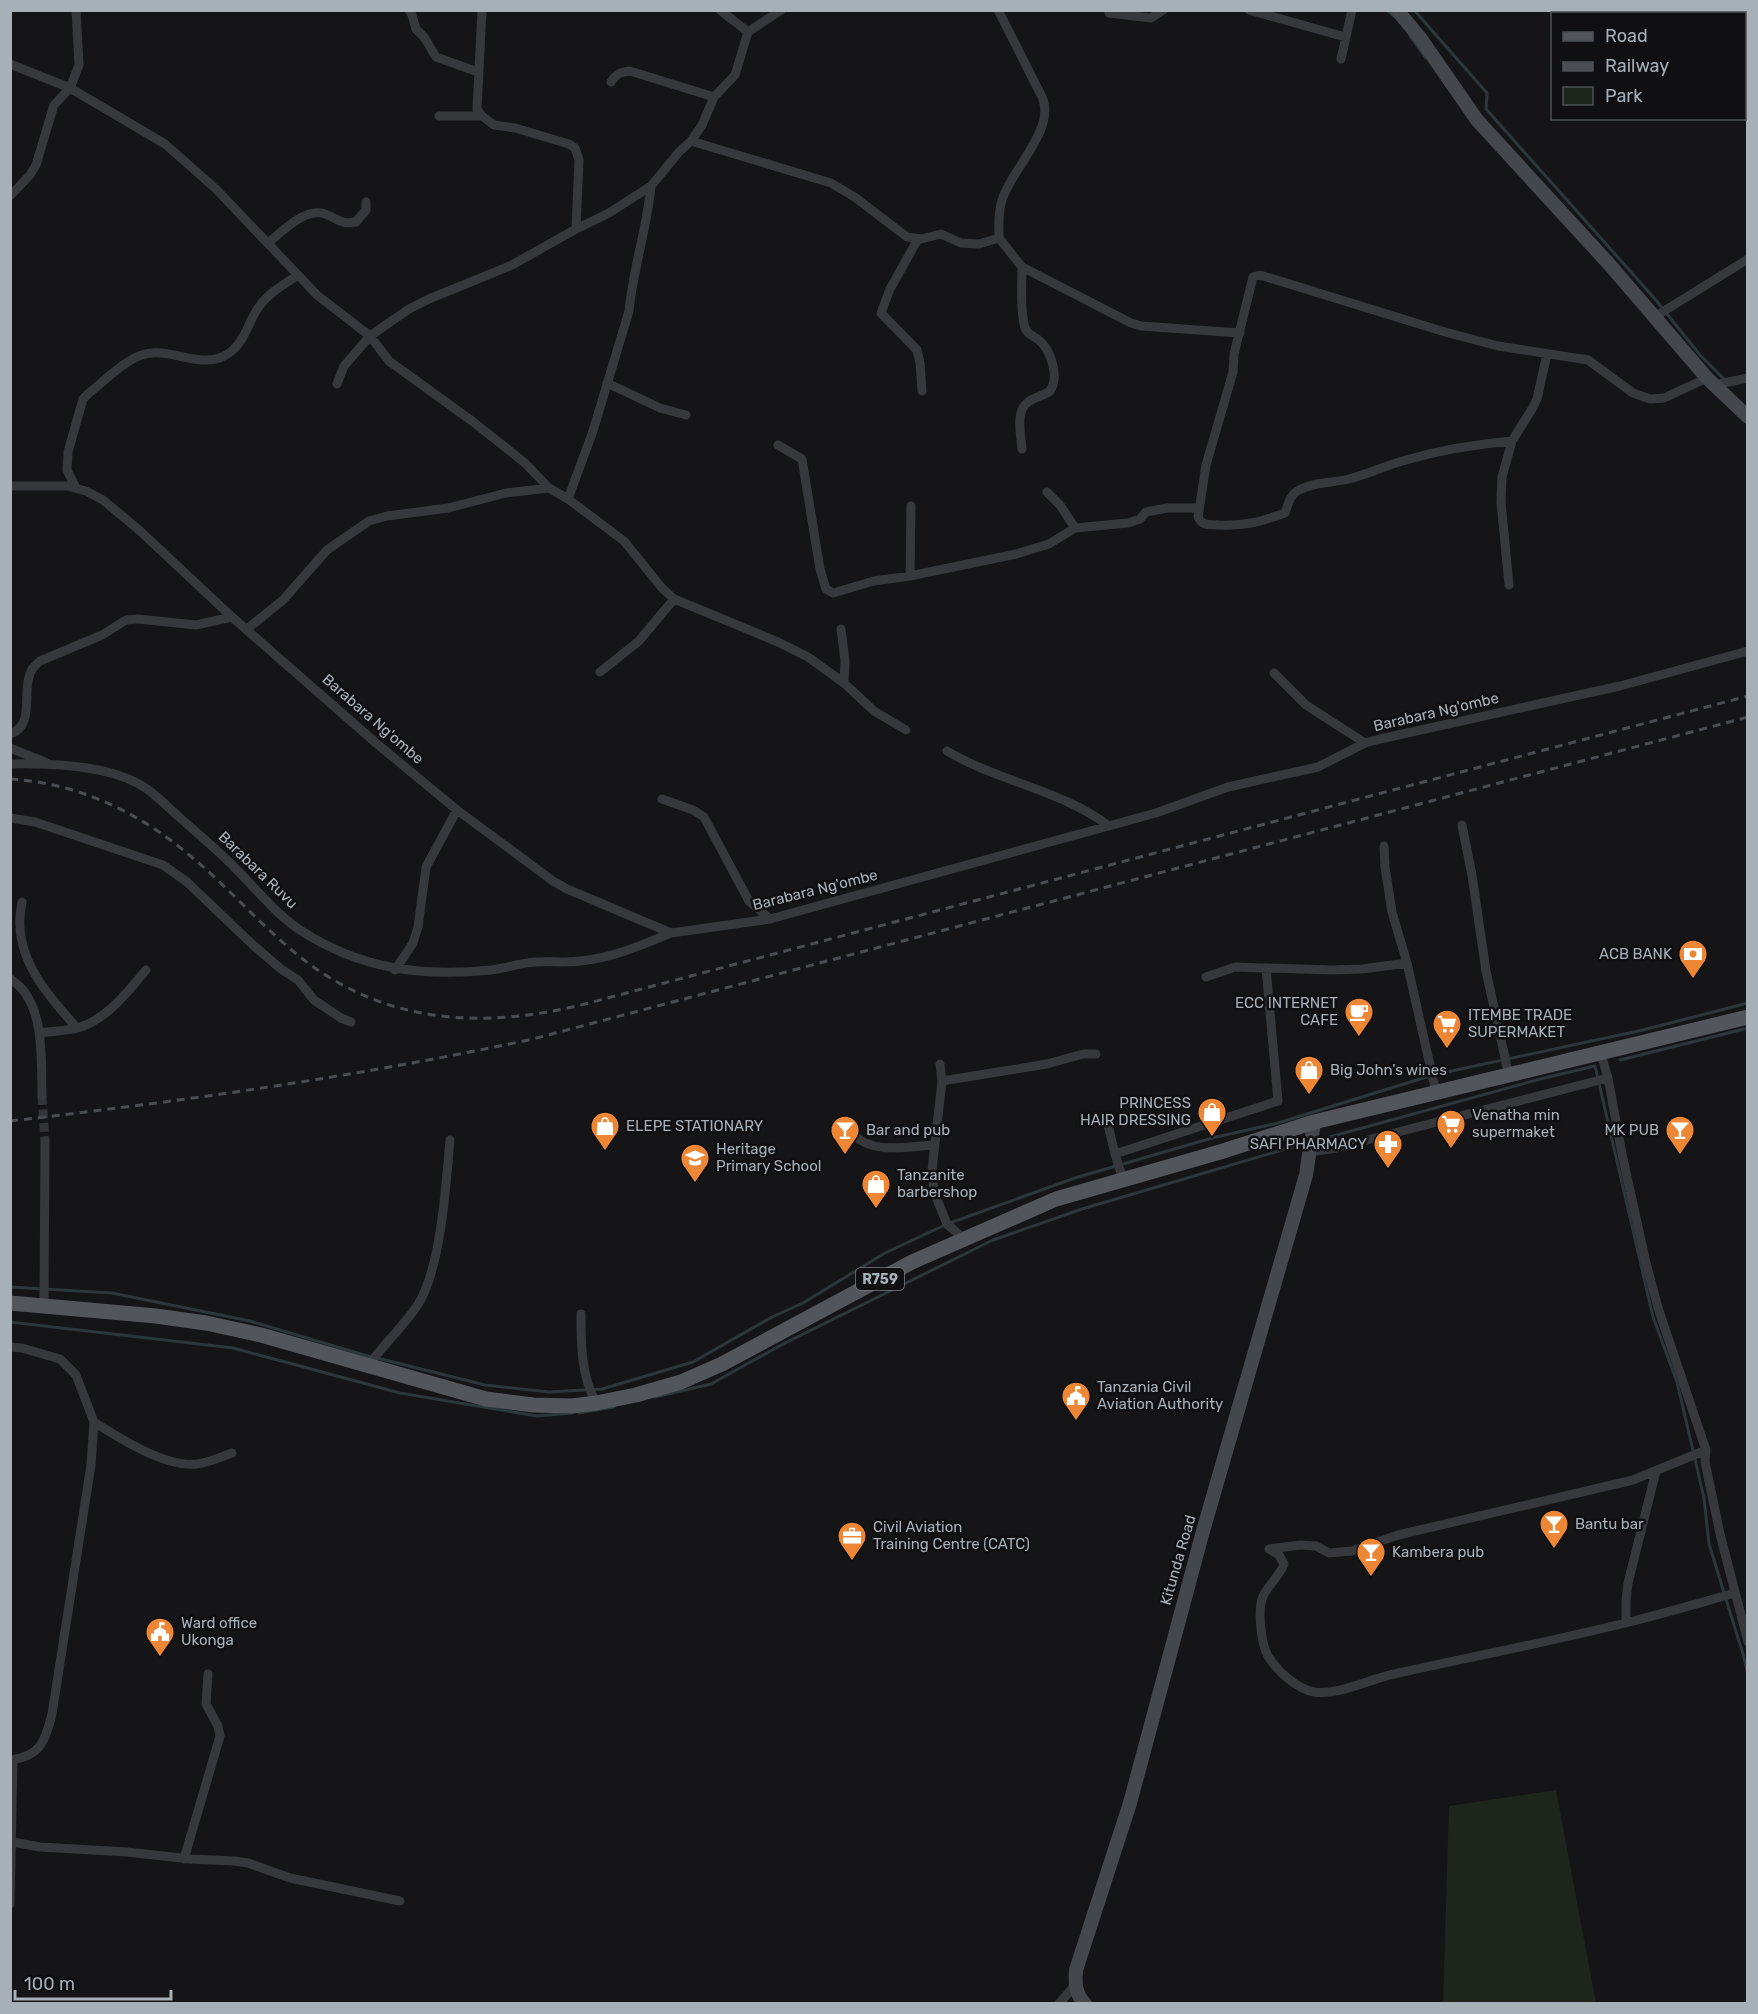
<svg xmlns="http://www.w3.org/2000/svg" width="1758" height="2014" font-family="Rubik,sans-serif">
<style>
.green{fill:#1e251d}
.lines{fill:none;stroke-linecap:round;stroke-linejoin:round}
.stream{stroke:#2b373a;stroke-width:3}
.street-tunnel{stroke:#323437;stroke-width:9;stroke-dasharray:9 4.5;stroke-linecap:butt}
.street{stroke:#36383c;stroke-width:9}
.secondary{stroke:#44484c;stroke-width:14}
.primary{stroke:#52565b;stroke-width:15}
.rail{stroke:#494d51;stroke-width:3;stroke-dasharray:8 6;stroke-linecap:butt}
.labels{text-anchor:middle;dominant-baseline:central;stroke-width:5;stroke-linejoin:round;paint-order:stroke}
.shield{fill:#101012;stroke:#7a7f86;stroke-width:1.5}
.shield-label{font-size:14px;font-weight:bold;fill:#a7afb7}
.street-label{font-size:15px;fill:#a7afb7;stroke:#101012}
.poi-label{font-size:15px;fill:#a7afb7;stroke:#101012;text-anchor:start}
</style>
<rect width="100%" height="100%" fill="#151517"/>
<path class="green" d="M1556,1790L1596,2003H1443L1449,1806Z"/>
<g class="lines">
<path class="stream" d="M1387,10L1395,17
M1414,10L1487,93L1486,109L1655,299L1700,355L1725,380
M1410,36L1426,58
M1620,1060L1748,1028
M1315,1141L1544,1078L1595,1066L1653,1317L1677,1382L1704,1498L1709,1544L1743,1654L1748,1675
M10,1287L112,1293L250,1321L371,1357
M10,1322L233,1348L400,1393L537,1416L572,1413
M377,1358L485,1385L549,1392L602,1389L693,1362L772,1317L803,1303L885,1253L947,1224L1075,1178L1212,1138L1278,1123L1433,1075L1643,1030L1748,1003
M655,1397L711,1384L783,1344L993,1240L1082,1209L1306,1143
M579,1413L614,1407"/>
<path class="street-tunnel" d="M42,1096L45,1141"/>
<path class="street" d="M409,10L412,15L416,29L424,37L436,57L478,72
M482,10L477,109L482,116L494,125L515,128L569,144L575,148L579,160L576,229
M720,10L748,32
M998,10L1042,97C1057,130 1008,172 1001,204C998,215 999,227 999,238L1022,267L1131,323L1141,326L1240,333
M1249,10L1345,37
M1109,13L1151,18L1163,10
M1341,59L1352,10
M10,64L70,88L165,144L216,189L317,295L370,336L389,361L472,421L525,463L549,488
M611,82C616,74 620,72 630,71L714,97
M439,116H482
M691,141L831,183L856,198L907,237L921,239L941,234L961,243L979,244L999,238
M10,196L30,175L36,165L54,105L70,88L79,65L76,10
M918,239L890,289L881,313L917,350L920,363L922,391
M268,243C282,232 305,207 325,214C339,219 340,225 356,222L366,210V202
M1656,316L1748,259
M607,383L660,408L686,415
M337,384L344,366L370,336L409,309L429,299L512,265L576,229L609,213L651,186L679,152L691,141L702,125L714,97L735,75L748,32L781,10
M1714,385L1748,378
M1512,441C1476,444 1441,450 1406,460C1387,465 1368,474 1349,479C1333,483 1313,482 1299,490C1290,494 1288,505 1285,513C1260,522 1245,526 1219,525C1209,524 1203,527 1198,517L1206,465L1233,372L1234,354L1253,277L1260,275L1445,332L1498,346L1588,360L1633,393L1650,399L1664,398L1707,378
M778,445L802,459L820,569L826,589L833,593L874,581L910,576L1016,554L1049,544L1075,528L1128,523L1140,519L1146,512L1167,508H1198
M1022,449C1021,435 1015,411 1028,402C1035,397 1043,396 1050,391C1059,378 1052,354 1042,343C1035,335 1026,336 1024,324C1020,306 1022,286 1022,267
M10,486H67L86,491L103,500L139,530L232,617L376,743L457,810L553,881L567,889L671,933L770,919L1156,813L1228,787L1318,767L1365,743L1380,739L1620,686L1748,651
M76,488L67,470L68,452L83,399L89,393C103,382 125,360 142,355C169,346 198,369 224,356C246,345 247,321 261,304C270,292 286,283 298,275
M1047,492L1060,505L1075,528
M568,499L593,431L629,311C633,269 647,228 651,186
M910,576L911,506
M1509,585L1501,502L1502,477L1512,441L1532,409L1537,399L1547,354
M247,629L283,600L327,550L369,521L387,516L448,508L506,493L549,488L568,499L624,541L662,588L674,599L778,642L808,657L844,683L874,711L906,730
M841,629L845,661L844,683
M600,672L639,641L674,599
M1274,673L1306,705L1365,743
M10,734C34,726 23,696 29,677C30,670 35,665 40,661L102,635L126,620L138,619L196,625L232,617
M10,748L47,763
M947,751C999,782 1059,789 1109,826
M10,764C51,763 113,765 147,789C158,797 168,807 178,816C198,834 219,851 238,871C258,891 276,914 300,930C360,969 420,977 491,970C506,968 520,963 535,962C550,961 565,963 580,961C612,958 642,945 671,933
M662,799L693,810L704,817L749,901L770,919
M10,818L35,822L163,865L187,882L253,945L281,969L298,980L314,1000L341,1018L351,1022
M1462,825L1472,875L1486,971L1509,1076
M1384,846L1385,867L1392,912L1407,963L1436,1092
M22,902C21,910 19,918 20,926C21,966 52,1000 77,1028
M395,970L413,943L418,927L426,867L457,810
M1206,977L1235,967L1332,970L1362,969L1407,963
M10,979C46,1000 41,1061 42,1096
M40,1033C52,1031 66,1031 78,1028C107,1019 127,993 146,970
M1601,1054L1608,1078L1622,1154L1646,1263L1659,1311L1706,1450L1705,1462L1720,1534L1748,1642
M940,1064L942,1081L932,1170L934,1192L947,1224L963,1238
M942,1081L1047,1064L1083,1054H1096
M1108,1125L1115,1154L1123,1180
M854,1135C873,1155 910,1146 935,1145
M1310,1152L1336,1148L1608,1078
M1115,1154L1278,1101L1266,968
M44,1305L45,1141
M581,1314C581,1345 581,1375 596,1403
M10,1347L22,1348L60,1359L76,1375L94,1422L91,1465L52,1714C45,1740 42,1756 10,1760
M368,1366C383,1345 403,1327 417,1306C441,1270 446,1183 450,1140
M94,1422C119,1438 166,1468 197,1464C208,1463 221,1457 232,1453
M1706,1450L1633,1480L1398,1535L1352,1551L1329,1553L1316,1546L1300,1545L1269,1549L1279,1555L1284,1564C1279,1578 1266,1586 1262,1599C1258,1612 1261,1644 1268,1656C1277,1671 1297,1689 1314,1692C1337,1696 1370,1679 1394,1674C1471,1657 1549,1642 1625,1623C1662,1614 1699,1603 1735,1593
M1626,1623V1601L1628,1583L1656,1471
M12,1842L40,1847L127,1852L190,1859L234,1861L248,1863L290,1878L400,1901
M184,1859L220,1736L218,1726L206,1704L208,1674
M10,1904L13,1761
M1059,2004L1075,1985"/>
<path class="secondary" d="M1397,10L1421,39L1477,120L1609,264L1707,378L1748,417
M1085,2004C1075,1994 1075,1983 1076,1970L1130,1803L1203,1531L1306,1175L1314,1122"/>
<path class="primary" d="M10,1303L156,1316L206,1323L261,1335L486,1399L533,1405L572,1406L596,1403L636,1395L681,1382L722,1364L912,1262L1056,1199L1220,1152L1314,1122L1748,1017"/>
<path class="rail" d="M10,779C80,783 142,814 194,859C232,891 265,930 304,960C389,1025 485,1029 585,1004L1748,696
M10,1121C186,1101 360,1076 533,1039L1748,717"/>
</g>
<defs>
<g id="bank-pin" transform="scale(1.5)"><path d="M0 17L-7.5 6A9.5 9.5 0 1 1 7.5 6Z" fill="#ee8735" stroke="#101012"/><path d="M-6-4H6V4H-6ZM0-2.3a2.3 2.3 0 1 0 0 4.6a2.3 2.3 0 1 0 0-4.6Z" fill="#fff"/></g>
<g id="cafe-pin" transform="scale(1.5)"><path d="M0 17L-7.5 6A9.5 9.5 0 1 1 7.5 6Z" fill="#ee8735" stroke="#101012"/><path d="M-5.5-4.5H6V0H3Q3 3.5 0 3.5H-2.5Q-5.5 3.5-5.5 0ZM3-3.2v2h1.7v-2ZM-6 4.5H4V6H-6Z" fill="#fff"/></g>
<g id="supermarket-pin" transform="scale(1.5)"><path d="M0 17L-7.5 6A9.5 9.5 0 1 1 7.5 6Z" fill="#ee8735" stroke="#101012"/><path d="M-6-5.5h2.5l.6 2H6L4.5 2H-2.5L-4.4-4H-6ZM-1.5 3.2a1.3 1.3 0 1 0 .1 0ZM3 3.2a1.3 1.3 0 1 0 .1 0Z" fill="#fff"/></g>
<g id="shop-pin" transform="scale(1.5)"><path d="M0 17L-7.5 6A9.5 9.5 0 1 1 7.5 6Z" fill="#ee8735" stroke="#101012"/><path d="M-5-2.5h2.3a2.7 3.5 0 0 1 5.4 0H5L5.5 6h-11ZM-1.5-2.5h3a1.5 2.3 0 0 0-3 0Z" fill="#fff"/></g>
<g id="bar-pin" transform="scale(1.5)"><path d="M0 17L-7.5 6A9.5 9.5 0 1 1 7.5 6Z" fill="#ee8735" stroke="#101012"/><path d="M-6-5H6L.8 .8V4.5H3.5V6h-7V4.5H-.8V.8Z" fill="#fff"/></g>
<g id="pharmacy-pin" transform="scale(1.5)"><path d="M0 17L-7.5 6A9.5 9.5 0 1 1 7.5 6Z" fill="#ee8735" stroke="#101012"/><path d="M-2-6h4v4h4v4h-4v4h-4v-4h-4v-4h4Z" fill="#fff"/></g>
<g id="school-pin" transform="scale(1.5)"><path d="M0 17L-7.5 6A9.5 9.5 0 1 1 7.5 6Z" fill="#ee8735" stroke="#101012"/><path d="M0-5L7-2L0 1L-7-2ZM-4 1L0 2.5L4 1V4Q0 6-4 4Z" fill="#fff"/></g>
<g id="civic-pin" transform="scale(1.5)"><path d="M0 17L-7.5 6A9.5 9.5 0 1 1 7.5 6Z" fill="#ee8735" stroke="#101012"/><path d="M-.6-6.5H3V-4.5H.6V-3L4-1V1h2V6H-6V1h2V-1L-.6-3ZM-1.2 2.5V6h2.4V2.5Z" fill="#fff"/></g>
<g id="office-pin" transform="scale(1.5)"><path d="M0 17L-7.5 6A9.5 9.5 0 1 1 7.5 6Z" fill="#ee8735" stroke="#101012"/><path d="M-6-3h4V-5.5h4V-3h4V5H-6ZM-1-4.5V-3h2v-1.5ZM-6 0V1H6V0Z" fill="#fff"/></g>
</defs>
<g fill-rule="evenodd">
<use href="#bank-pin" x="1693" y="954"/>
<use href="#cafe-pin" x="1359" y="1012"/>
<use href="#supermarket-pin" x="1447" y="1024"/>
<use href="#shop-pin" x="1309" y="1070"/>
<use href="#shop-pin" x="1212" y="1112"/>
<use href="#supermarket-pin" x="1451" y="1124"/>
<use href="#shop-pin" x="605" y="1126"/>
<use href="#bar-pin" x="845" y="1130"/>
<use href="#bar-pin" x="1680" y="1130"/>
<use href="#pharmacy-pin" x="1388" y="1144"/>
<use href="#school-pin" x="695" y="1158"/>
<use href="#shop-pin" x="876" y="1184"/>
<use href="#civic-pin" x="1076" y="1396"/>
<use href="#bar-pin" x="1554" y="1524"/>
<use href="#office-pin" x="852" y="1536"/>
<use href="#bar-pin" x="1371" y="1552"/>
<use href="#civic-pin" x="160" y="1632"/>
</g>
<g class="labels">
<rect class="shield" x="856" y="1268" width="48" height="22" rx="4.5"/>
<g class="shield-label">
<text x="880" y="1279">R759</text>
</g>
<g class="street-label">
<text transform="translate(1436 712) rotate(-13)">Barabara Ng'ombe</text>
<text transform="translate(373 719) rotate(41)">Barabara Ng'ombe</text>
<text transform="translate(258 870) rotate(44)">Barabara Ruvu</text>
<text transform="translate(815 890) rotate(-14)">Barabara Ng'ombe</text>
<text transform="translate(1178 1560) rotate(-74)">Kitunda Road</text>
</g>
<g class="poi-label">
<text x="1672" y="954" text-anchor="end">ACB BANK</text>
<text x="1338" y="1003" text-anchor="end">ECC INTERNET<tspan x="1338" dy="17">CAFE</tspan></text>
<text x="1468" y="1015">ITEMBE TRADE<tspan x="1468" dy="17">SUPERMAKET</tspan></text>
<text x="1330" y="1070">Big John's wines</text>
<text x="1191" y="1103" text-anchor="end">PRINCESS<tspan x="1191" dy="17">HAIR DRESSING</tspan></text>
<text x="1472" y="1115">Venatha min<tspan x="1472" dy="17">supermaket</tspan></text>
<text x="626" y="1126">ELEPE STATIONARY</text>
<text x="866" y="1130">Bar and pub</text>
<text x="1659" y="1130" text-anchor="end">MK PUB</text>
<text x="1367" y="1144" text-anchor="end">SAFI PHARMACY</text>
<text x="716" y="1149">Heritage<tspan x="716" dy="17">Primary School</tspan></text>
<text x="897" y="1175">Tanzanite<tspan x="897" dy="17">barbershop</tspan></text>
<text x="1097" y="1387">Tanzania Civil<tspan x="1097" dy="17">Aviation Authority</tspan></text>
<text x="1575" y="1524">Bantu bar</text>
<text x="873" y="1527">Civil Aviation<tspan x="873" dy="17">Training Centre (CATC)</tspan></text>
<text x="1392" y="1552">Kambera pub</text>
<text x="181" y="1623">Ward office<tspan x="181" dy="17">Ukonga</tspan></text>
</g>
</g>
<rect width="1758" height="2014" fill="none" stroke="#a7afb7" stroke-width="24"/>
<rect x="1551" y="12" width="195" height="108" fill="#101012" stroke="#4c5054" stroke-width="1.5"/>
<rect x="1563" y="32" width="30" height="9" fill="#52565b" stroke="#4c5054" stroke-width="1.5"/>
<text x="1605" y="42" font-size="18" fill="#a7afb7">Road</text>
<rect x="1563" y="62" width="30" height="9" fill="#494d51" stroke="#4c5054" stroke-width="1.5"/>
<text x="1605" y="72" font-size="18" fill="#a7afb7">Railway</text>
<rect x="1563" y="87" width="30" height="18" fill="#1e251d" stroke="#4c5054" stroke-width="1.5"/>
<text x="1605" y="102" font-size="18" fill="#a7afb7">Park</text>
<path d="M15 1990v9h156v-9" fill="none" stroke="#a7afb7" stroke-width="3"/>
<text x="24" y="1990" font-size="18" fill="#a7afb7" stroke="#101012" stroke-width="4.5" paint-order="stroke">100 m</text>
</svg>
